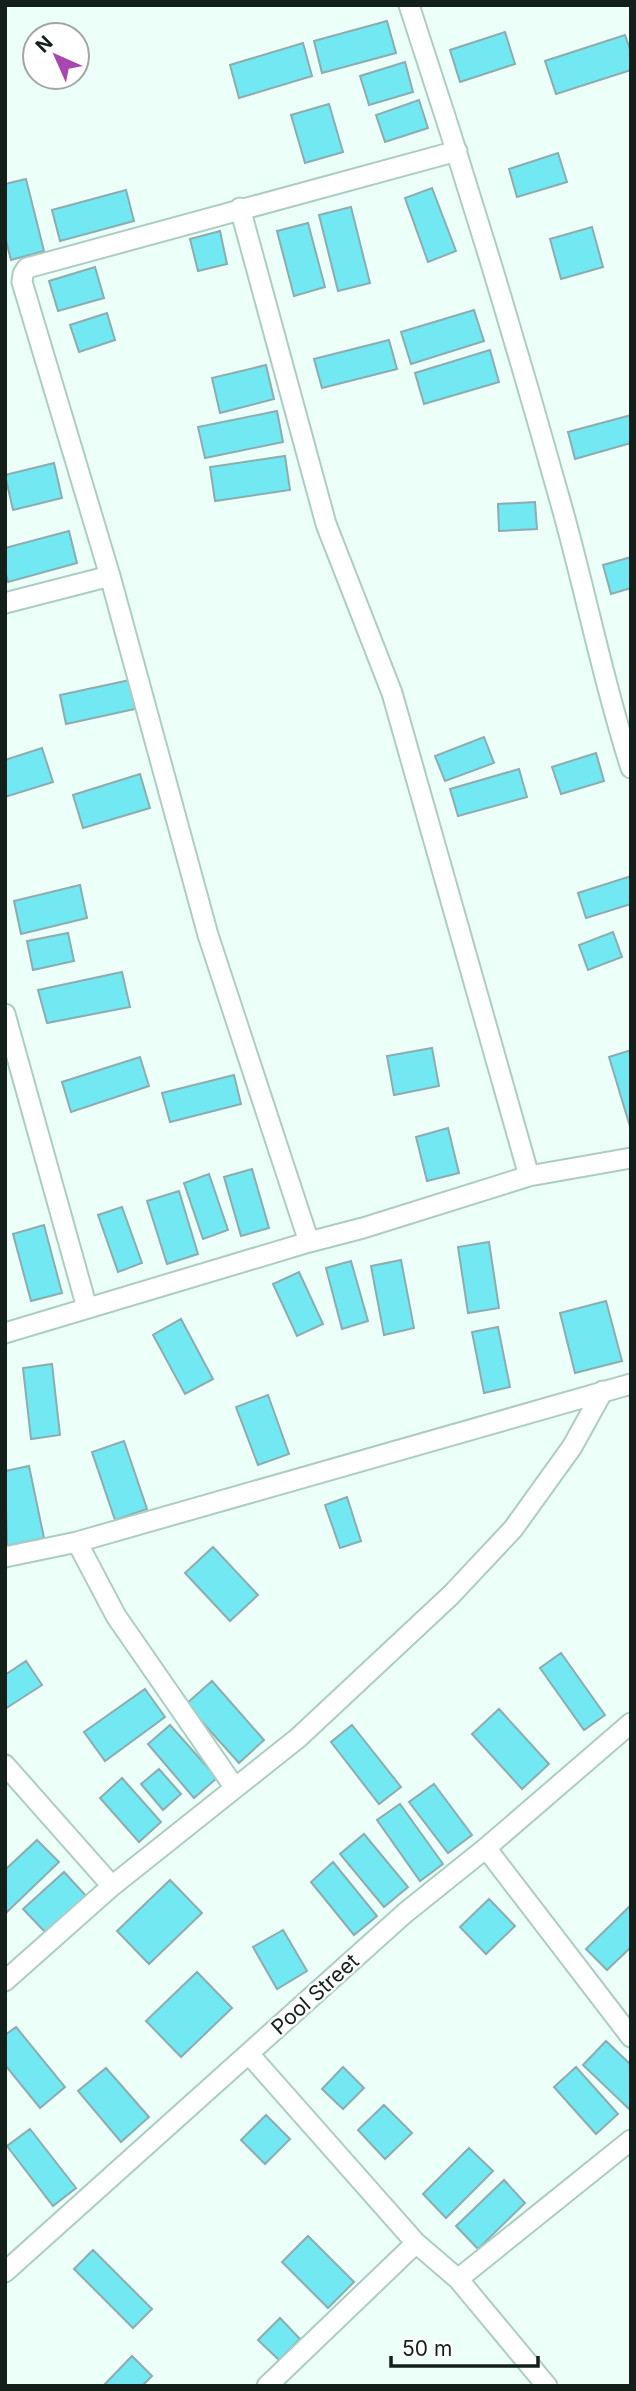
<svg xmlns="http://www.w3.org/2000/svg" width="636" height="2391" font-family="Inter,sans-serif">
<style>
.building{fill:#72e8f2;stroke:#8cadb0;stroke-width:2}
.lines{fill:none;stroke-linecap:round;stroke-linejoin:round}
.minor-casing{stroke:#adcdc2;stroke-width:23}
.minor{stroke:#fff;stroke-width:19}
.labels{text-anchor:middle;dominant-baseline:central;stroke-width:5;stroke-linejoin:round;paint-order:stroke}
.street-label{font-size:21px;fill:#131f1b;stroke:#fff}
</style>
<rect width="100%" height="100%" fill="#ecfff8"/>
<path class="building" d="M387,21L396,53L322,73L314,41Z
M505,32L515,64L460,82L450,50Z
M625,35L631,52V70L556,94L545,61Z
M303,43L312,76L239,98L230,65Z
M405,62L413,92L369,105L360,76Z
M419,100L428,128L385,142L376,115Z
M329,104L343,152L305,163L291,115Z
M558,153L567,182L517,197L509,169Z
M26,179L44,251L11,260L5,237V184Z
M432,188L456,251L428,262L405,198Z
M126,190L134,221L60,241L52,210Z
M351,207L370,283L338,291L319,215Z
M308,223L325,287L294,296L277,231Z
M592,227L603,267L561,279L550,239Z
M220,231L227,264L198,271L190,239Z
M95,267L104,298L58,311L49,281Z
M474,310L484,341L411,364L401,332Z
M107,313L115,340L79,352L70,325Z
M389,340L397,369L322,388L314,359Z
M490,350L499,382L424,404L415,373Z
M266,365L274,399L220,413L212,378Z
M277,411L283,442L205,458L198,427Z
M631,415V443L575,459L568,432Z
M285,456L290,490L215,501L210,467Z
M54,463L62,498L13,510L5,475Z
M535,502L537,529L499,531L498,504Z
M69,531L77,563L8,582L5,570V548Z
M631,557V588L611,594L603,565Z
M130,680L135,709L66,724L60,695Z
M484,737L494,763L445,781L435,756Z
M42,748L53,782L5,797V760Z
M596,753L604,781L561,794L552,767Z
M519,769L527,797L458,816L450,789Z
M140,774L150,808L83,828L73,795Z
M631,876V904L586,918L578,893Z
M80,885L87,918L21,934L14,901Z
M613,932L622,957L588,970L579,945Z
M68,933L74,961L33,970L27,941Z
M122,972L130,1007L47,1023L38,990Z
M432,1048L439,1086L394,1095L387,1056Z
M631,1050V1130L609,1057Z
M140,1057L149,1086L71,1112L62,1082Z
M234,1075L241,1104L170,1122L162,1093Z
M448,1128L459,1173L427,1181L416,1137Z
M252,1169L269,1228L241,1236L224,1177Z
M209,1174L228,1230L203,1239L184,1183Z
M179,1191L198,1254L167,1264L147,1201Z
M122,1207L142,1263L118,1272L98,1215Z
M44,1225L62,1293L31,1301L13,1234Z
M489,1242L499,1308L468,1313L458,1247Z
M401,1260L414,1328L384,1335L371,1266Z
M351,1261L368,1321L342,1329L326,1268Z
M299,1272L323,1324L297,1336L273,1284Z
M606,1301L622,1361L575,1373L560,1313Z
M181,1319L213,1379L185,1394L153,1335Z
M498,1327L510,1387L484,1393L472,1332Z
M52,1364L60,1435L31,1439L23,1368Z
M268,1395L289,1454L258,1465L236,1407Z
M124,1441L147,1509L115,1520L92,1452Z
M29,1466L44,1538L7,1546L5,1471Z
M347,1497L361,1541L340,1548L325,1505Z
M213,1547L258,1595L230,1621L185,1573Z
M561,1653L605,1715L584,1730L540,1668Z
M26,1661L42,1685L5,1709V1675Z
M212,1681L264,1740L239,1763L186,1704Z
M145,1689L165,1717L105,1761L84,1732Z
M499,1709L549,1764L522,1789L472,1734Z
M170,1725L217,1778L194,1798L148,1744Z
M352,1725L401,1787L379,1804L331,1742Z
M159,1769L181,1794L163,1810L141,1784Z
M122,1778L161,1822L139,1842L100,1798Z
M434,1784L472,1835L448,1853L409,1802Z
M400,1804L443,1864L420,1881L377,1820Z
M364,1834L408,1887L384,1907L340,1854Z
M37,1840L59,1862L7,1912L5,1909V1870Z
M333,1862L377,1916L354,1935L311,1882Z
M64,1872L87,1897L47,1934L23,1909Z
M170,1880L202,1913L149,1964L117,1931Z
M489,1899L515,1926L486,1954L460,1927Z
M631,1905V1947L607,1970L586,1949Z
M283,1930L307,1971L277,1989L253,1947Z
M197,1972L232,2008L181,2057L146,2021Z
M16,2027L65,2087L40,2108L5,2065V2035Z
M606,2041L631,2065V2106L629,2109L583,2065Z
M343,2067L364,2088L343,2109L322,2089Z
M576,2067L618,2114L596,2134L554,2087Z
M106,2068L149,2117L121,2142L78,2091Z
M384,2105L412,2133L385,2159L358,2130Z
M266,2115L290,2139L265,2164L241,2140Z
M30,2129L76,2188L53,2206L7,2146Z
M469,2148L493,2171L446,2218L423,2194Z
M504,2180L525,2203L478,2249L456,2226Z
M308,2236L354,2282L328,2308L282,2262Z
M93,2250L152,2309L133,2328L74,2269Z
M280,2318L300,2339L279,2360L258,2340Z
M132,2356L152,2376L142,2386H103Z"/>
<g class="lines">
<g class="minor-casing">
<path id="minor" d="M409,5C463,168 513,332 559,497C585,587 602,679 631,768
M240,208L326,524L392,693L529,1176
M5,603L110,576
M5,1014L87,1308
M309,1242L208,935L110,576L22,282L23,274L27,268L457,151
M5,1333L309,1242L363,1228L529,1176L631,1158
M77,1542L116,1616L235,1788
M5,1557L77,1542L631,1384
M5,1765L112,1886
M486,1848L631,2037
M5,1981L112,1886L298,1738L451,1595L513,1529L572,1447L603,1391
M249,2054L416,2243L458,2279L547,2386
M5,2272L405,1913L486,1848L631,1723
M458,2279L631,2140
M267,2386L416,2243"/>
</g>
<use href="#minor" class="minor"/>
</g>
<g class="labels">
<g class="street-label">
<text transform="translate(315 1994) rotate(-42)">Pool Street</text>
</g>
</g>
<rect width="636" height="2391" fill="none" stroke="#131f1b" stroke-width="14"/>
<g transform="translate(56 56) rotate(315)"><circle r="33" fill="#ffffff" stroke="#a1a5a4" stroke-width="2"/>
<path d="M0-5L12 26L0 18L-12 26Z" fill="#a747af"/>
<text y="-10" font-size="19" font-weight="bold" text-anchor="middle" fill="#131f1b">N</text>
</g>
<path d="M391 2356v10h147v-10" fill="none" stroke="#131f1b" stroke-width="3.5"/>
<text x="402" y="2356" font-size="21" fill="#131f1b" stroke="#ffffff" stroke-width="5" paint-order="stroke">50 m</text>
</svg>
